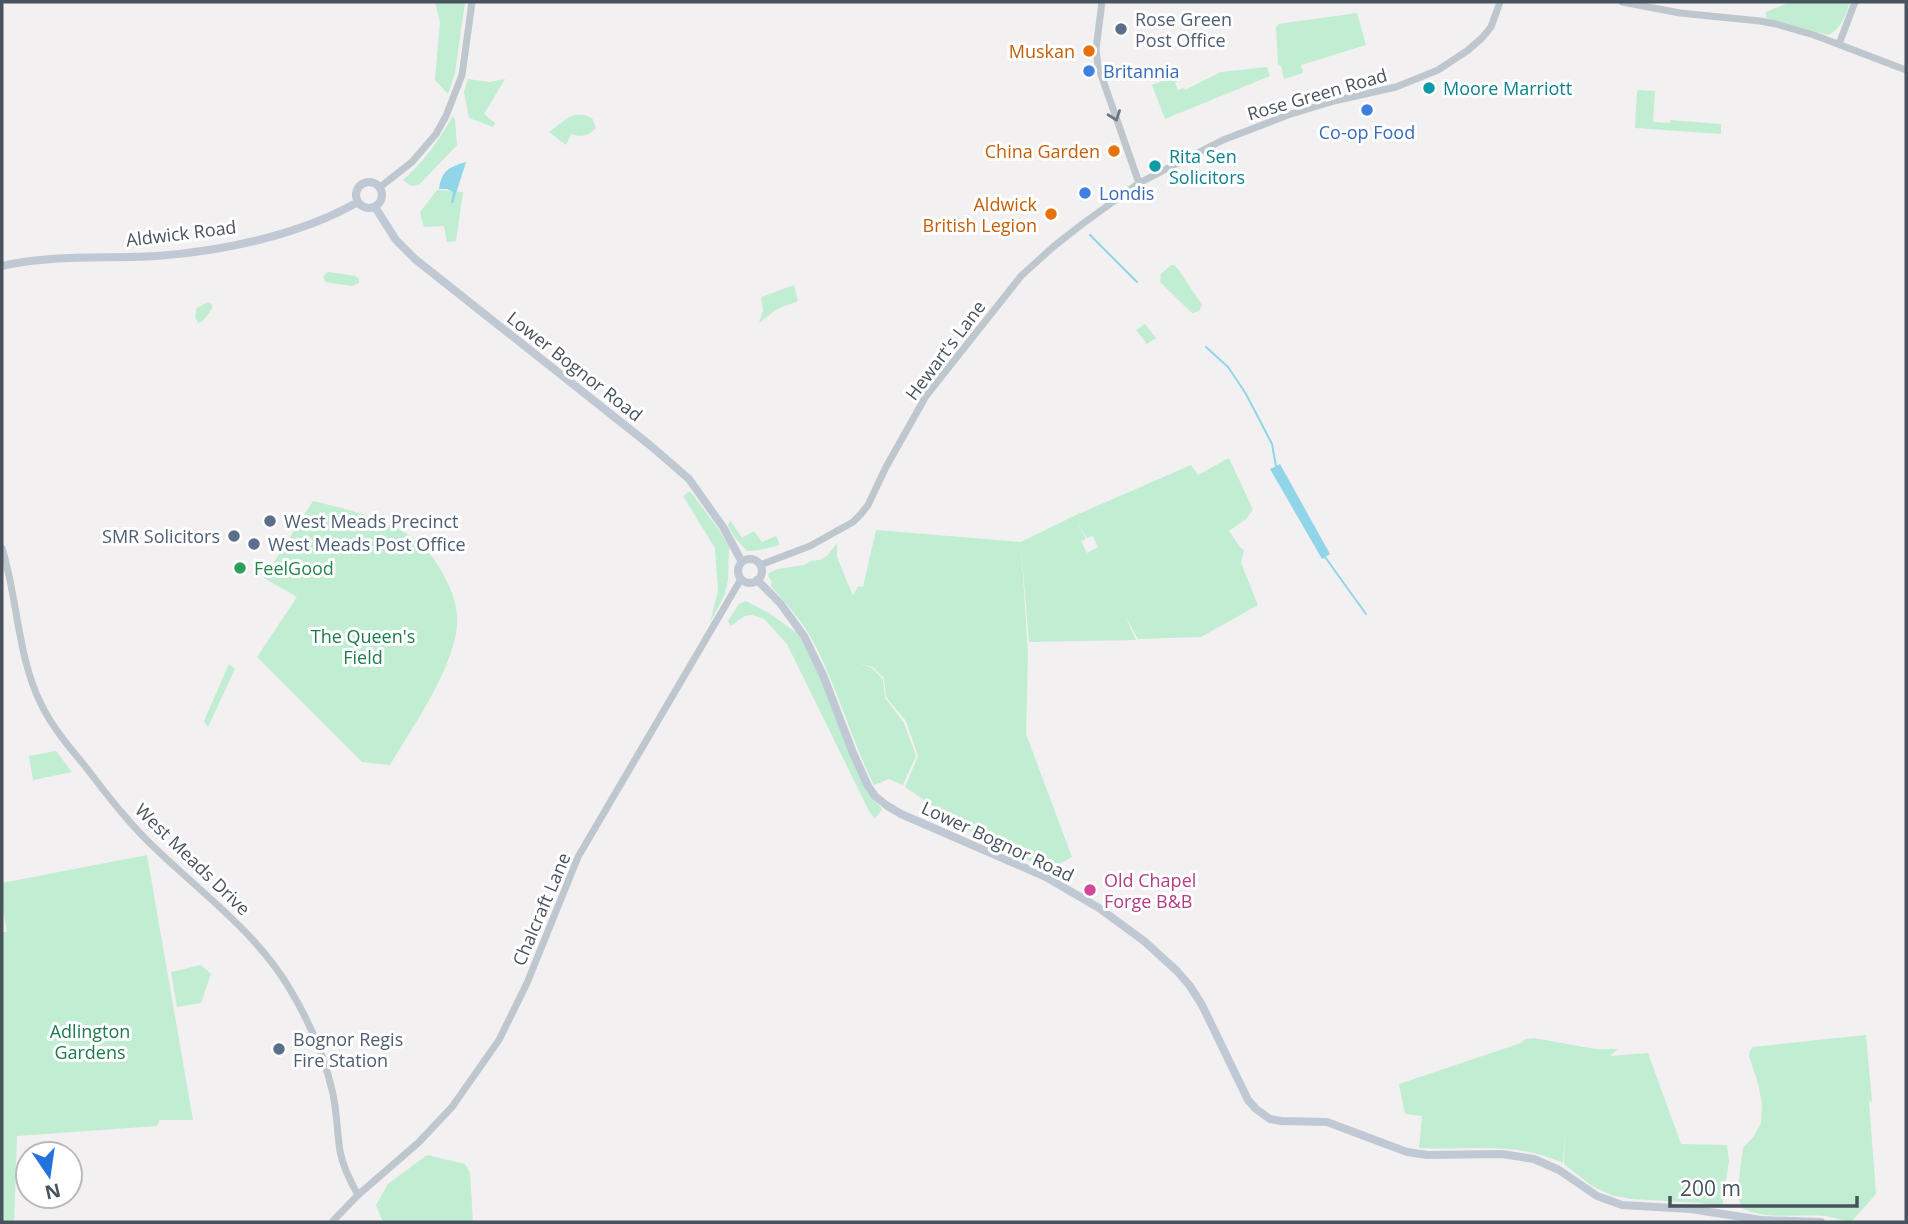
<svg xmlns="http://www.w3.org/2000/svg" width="1908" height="1224" font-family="'Open Sans',sans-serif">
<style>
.green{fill:#c1edd2;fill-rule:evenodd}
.water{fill:#91d6e8}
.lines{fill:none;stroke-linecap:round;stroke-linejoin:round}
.stream{stroke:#91d6e8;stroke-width:2}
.tertiary{stroke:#bfc7ce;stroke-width:7}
.secondary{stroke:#bfc8d3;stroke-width:8}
.oneway{stroke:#6c767f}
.service-dot{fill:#5c6f8a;stroke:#fff;stroke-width:2.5}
.food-dot{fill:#e8710a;stroke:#fff;stroke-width:2.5}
.shop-dot{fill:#3f7fe0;stroke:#fff;stroke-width:2.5}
.culture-dot{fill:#0f9aa8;stroke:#fff;stroke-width:2.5}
.leisure-dot{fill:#2e9e5b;stroke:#fff;stroke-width:2.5}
.hotel-dot{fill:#d1479c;stroke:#fff;stroke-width:2.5}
.labels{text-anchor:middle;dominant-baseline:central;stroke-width:6;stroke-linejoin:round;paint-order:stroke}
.service-label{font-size:18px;fill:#4e5e75;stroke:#fff;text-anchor:start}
.food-label{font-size:18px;fill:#c56008;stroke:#fff;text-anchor:end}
.shop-label{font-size:18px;fill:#366cbe;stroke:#fff;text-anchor:start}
.culture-label{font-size:18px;fill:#0d838f;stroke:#fff;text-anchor:start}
.street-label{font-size:18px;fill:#49535d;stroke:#fff}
.leisure-label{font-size:18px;fill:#27864d;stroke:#fff;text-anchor:start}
.park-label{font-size:18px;fill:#1c7b4c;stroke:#fff}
.hotel-label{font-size:18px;fill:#b23c85;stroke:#fff;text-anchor:start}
</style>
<rect width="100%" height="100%" fill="#f2f0f0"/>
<path class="green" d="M435,2H465L455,73L448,94L435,80L440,22Z
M1790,2H1850C1845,16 1842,28 1828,35L1766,18V12Z
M1357,13L1366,45L1301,65L1303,73L1284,79L1281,66L1278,64L1276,28L1278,24Z
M1267,67L1270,76L1165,119L1152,85L1177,75L1178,80L1175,83L1178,90L1184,88L1185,90L1221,72Z
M468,79L490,82L505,79L484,114L495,123L493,127L469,118L464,92Z
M1639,90L1655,91L1653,122L1670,123V120L1721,124V134L1635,128L1637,91Z
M575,115H585L592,118L596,128C588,136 582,138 571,134L566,145L549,132L569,117Z
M453,116L455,120L457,145L420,184L411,186L403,180C424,162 439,140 453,116Z
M437,190L463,192L456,241L447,242L444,226L424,227L420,212Z
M1171,265H1174L1178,269L1202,305L1199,311L1192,313L1160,282L1161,274Z
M328,272L356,276L359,279V283L352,286L325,282L323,276Z
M794,285L798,301L777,309L759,323L763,311L761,297Z
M208,302L212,304V309L203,321L198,323L195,317L197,308Z
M1145,324L1156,338L1147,344L1136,330Z
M1229,458L1253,510L1246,519L1229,531L1240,547L1244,550L1241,563L1258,605L1201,637L1138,639L1125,616L1136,640L1029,642L1021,546L1028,653L1026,734L1072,857L1049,870L980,838L905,787L918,756L906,721L886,697L884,678L873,667L859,663L872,668L883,679L885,698L904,723L916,756L903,785L889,779L874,785C851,739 838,689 814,643C803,622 787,604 771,586L772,582L768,576L769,573L778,569L804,565L811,561L819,560L827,556L837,543V557L853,596L858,586L863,587L876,530L1021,542L1074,516L1191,465L1198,475ZM1077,522L1087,538L1093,536L1098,547L1087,553L1081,541L1086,539Z
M690,491L719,530L729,547L728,580L725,594L710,623L718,591L715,548L683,496Z
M313,501C346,509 390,519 417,541C431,552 441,569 448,584C457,603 460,621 454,642C442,686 413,726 390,765L362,762L257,657L297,597L264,578Z
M730,520L742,538L754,531L762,542L776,536L780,545L760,550L747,551L735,538L728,526Z
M746,601L769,613L798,634L817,670L861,780L867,792L882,809L875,819L869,811L787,644L764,619L752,615L744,616L731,626L728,621L739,604Z
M229,664L235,669L208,727L204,721Z
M56,751L72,772L33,780L29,756Z
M147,855L193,1120H160L157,1126L17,1136L14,1222H2V932H7L2,904V883Z
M201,965L211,974L201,1003L177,1007L171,972Z
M1866,1035L1872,1102L1869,1101L1876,1194L1851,1222C1842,1221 1834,1217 1824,1216C1797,1213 1767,1221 1742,1208L1737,1194L1743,1148L1754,1136L1761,1123L1762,1104L1758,1083L1749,1056L1750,1051L1753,1047Z
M1534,1038L1595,1049H1618L1610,1056L1648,1053L1681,1144L1727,1145L1729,1161L1722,1207L1699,1203L1632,1199L1611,1195L1592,1186L1564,1164L1565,1131L1563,1163C1513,1140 1471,1151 1419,1148L1422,1116L1405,1114L1399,1084L1521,1043L1525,1039Z
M427,1155L465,1164L470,1173L473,1222H383L376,1205L388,1184Z"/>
<path class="water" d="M466,162L453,203H451L453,192L447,189H439C442,170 449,167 466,162Z
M1280,464L1330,554L1322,559L1270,469Z"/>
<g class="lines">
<path class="stream" d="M1090,235L1137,282
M1206,347L1228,367L1246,394L1272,444L1276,466
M1325,557L1366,614"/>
<path class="tertiary" d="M1102,2L1096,49L1098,66L1139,183
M1622,2L1680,13L1760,21L1776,24L1814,35L1906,70
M1839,44L1855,2
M380,187L412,162L436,134L446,116L462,75L472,2
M2,548C18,599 17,657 42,706C53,728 69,747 85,766C107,795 130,825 157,850C204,895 258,934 291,991C310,1023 325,1058 333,1094C337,1113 337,1132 340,1151C343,1167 350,1181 358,1195
M760,565L810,546L853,522L861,514L868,505L886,467L926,396L1021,276L1053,247L1081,225L1139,183L1223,140L1288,115L1334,101L1396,87L1438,70L1467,51L1482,38L1491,27L1500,2
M332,1222L358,1195L418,1143L452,1107L499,1040L527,983L578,857L741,579"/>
<path class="secondary" d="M356 195a13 13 0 1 1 26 0a13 13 0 1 1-26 0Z
M375,207L396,240L415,259L651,446L689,479L723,527L742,562
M2,266C53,254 105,259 157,256C223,251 300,235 358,202
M738 571a12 12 0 1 1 24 0a12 12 0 1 1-24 0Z
M757,580L780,603L804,636L823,675L853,753L868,786L875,796L886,805L901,814L1046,877L1099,908L1144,941L1177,971L1190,986L1202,1005L1248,1100L1256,1109L1270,1119L1281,1121L1327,1122L1407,1152L1427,1155L1502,1154L1534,1159L1559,1170L1597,1196L1622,1205L1691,1209L1761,1220L1821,1222"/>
</g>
<defs><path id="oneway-chevron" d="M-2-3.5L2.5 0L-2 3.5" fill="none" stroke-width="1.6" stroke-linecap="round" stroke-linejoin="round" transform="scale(1.75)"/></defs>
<use class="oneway" href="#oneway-chevron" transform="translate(1115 116) rotate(70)"/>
<g class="service-dot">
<circle cx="1121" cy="29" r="7"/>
<circle cx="270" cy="521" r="7"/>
<circle cx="234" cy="536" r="7"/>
<circle cx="254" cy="544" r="7"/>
<circle cx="279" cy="1049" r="7"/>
</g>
<g class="food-dot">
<circle cx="1089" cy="51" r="7"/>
<circle cx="1114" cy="151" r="7"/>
<circle cx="1051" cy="214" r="7"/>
</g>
<g class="shop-dot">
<circle cx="1089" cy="71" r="7"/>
<circle cx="1367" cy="110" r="7"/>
<circle cx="1085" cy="193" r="7"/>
</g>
<g class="culture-dot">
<circle cx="1429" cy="88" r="7"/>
<circle cx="1155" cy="166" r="7"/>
</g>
<circle class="leisure-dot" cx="240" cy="568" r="7"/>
<circle class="hotel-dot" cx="1090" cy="890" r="7"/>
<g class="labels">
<g class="service-label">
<text x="1135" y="19">Rose Green<tspan x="1135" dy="21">Post Office</tspan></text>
<text x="284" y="521">West Meads Precinct</text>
<text x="220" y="536" text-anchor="end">SMR Solicitors</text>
<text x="268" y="544">West Meads Post Office</text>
<text x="293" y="1039">Bognor Regis<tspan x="293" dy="21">Fire Station</tspan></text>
</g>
<g class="food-label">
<text x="1075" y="51">Muskan</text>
<text x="1100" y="151">China Garden</text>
<text x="1037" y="204">Aldwick<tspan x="1037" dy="21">British Legion</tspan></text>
</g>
<g class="shop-label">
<text x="1103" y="71">Britannia</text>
<text x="1367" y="132" text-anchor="middle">Co-op Food</text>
<text x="1099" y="193">Londis</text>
</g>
<g class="culture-label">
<text x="1443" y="88">Moore Marriott</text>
<text x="1169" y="156">Rita Sen<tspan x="1169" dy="21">Solicitors</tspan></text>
</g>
<g class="street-label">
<text transform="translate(1317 94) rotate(-16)">Rose Green Road</text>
<text transform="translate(181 233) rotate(-7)">Aldwick Road</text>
<text transform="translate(945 350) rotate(-53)">Hewart's Lane</text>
<text transform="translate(575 366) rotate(38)">Lower Bognor Road</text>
<text transform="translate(998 841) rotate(25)">Lower Bognor Road</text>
<text transform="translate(193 859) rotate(44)">West Meads Drive</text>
<text transform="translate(541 909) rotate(-67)">Chalcraft Lane</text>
</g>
<g class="leisure-label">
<text x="254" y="568">FeelGood</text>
</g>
<g class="park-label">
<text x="363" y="636">The Queen's<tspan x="363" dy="21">Field</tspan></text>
<text x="90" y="1031">Adlington<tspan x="90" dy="21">Gardens</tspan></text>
</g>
<g class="hotel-label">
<text x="1104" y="880">Old Chapel<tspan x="1104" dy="21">Forge B&amp;B</tspan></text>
</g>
</g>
<rect width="1908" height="1224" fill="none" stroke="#49535d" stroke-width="7"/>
<g transform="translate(49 1175) rotate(167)"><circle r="33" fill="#ffffff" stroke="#b6babe" stroke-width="2"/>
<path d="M0-5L12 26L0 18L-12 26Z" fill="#2373da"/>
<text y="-10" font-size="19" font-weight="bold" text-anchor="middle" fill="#49535d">N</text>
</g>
<path d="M1670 1196v10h187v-10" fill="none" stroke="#49535d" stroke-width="3.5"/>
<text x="1680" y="1196" font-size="21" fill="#49535d" stroke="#ffffff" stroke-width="5" paint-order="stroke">200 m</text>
</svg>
